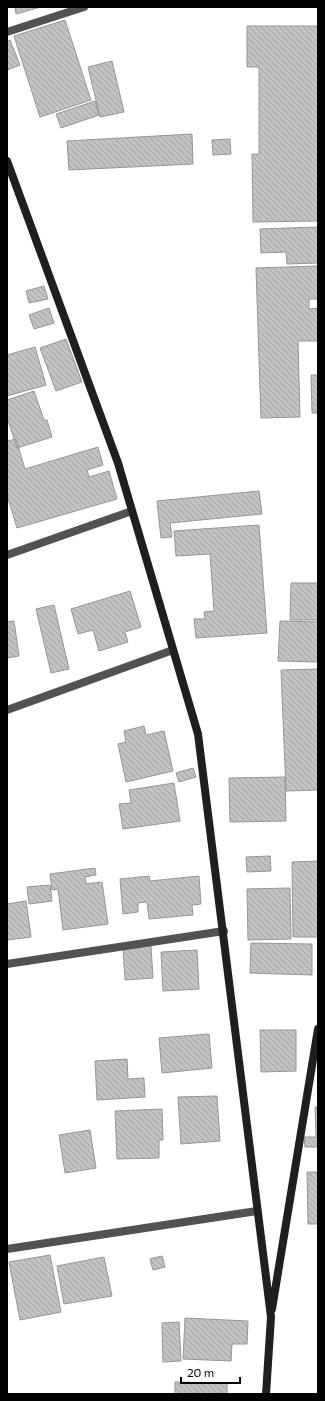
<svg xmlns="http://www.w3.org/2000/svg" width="325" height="1401" font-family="Commissioner,sans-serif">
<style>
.building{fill:url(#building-back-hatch);stroke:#969696}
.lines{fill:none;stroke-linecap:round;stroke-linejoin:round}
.street{stroke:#525252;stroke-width:8}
.secondary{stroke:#1f1f1f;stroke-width:8}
</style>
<defs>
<pattern id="building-back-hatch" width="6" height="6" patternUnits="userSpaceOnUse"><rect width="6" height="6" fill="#c2c2c2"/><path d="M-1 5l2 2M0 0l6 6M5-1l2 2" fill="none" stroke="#a5a5a5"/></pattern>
</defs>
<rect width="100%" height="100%" fill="#fff"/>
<path class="building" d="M15,7H41L16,14Z
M65,20L91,100L40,117L14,36Z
M247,26H318V221L253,222L252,154H259V67H247Z
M10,40L20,65L7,70V42Z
M112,61L124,112L100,117L88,67Z
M95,101L99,115L61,128L56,114Z
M192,134L193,164L69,170L67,141Z
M230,139L231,154L213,155L212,140Z
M318,227V263L287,264L286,252L261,253L260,229Z
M318,266V299H309V309L318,308V341H298L300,417L261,418L256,268Z
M44,286L48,299L29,303L26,291Z
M49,308L54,323L34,329L29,315Z
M66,339L82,382L56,391L40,348Z
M35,347L46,385L7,396V355Z
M311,375H318V413H312Z
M34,391L44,420H47L52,437L17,448L7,417V400Z
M16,439L25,469L98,447L103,465L87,470L89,477L109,471L117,499L17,528L7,495V441Z
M259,491L262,514L170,523L172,537L161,538L157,501Z
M259,525L267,633L196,638L194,619H205L204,612L214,611L210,554L176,556L174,531Z
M291,583H318V620H290Z
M130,591L141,627L125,632L128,642L99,651L93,630L78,634L71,609Z
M54,605L69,669L51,673L36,609Z
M14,621L19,656L7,658V622Z
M280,621L318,622V662L278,661Z
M318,669V790L286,791L281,670Z
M144,726L146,735L164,731L173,771L126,782L118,744L126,742L124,731Z
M193,768L196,777L179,782L176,773Z
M285,777L286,821L230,822L229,778Z
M174,783L180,821L123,829L119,804L131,803L129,790Z
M270,856L271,871L247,872L246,857Z
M318,861V937H293L292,862Z
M95,868L96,875L85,877L86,884L102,882L108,924L63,930L58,889L52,890L50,874Z
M149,876L150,881L199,876L201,904L192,905L193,915L149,919L147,902L138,903V912L123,914L120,879Z
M50,885L52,901L29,904L27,887Z
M290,888L291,939L248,940L247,889Z
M26,901L31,937L7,940V904Z
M251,943L312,944V975L250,973Z
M151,946L153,978L125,980L123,947Z
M197,950L199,989L163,991L161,952Z
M260,1030H296V1071L261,1072Z
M209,1034L212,1068L162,1073L159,1038Z
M127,1059L128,1079L144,1078L145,1097L97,1100L95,1061Z
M217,1096L220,1141L181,1144L178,1097Z
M315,1107H318V1147H305L304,1137H316Z
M162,1109L163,1140H159V1158L117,1159L115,1111Z
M90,1130L96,1168L65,1173L59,1135Z
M307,1172H318V1224H308Z
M50,1255L61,1312L20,1320L9,1262Z
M162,1256L165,1267L153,1270L150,1259Z
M104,1257L112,1296L64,1304L57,1266Z
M185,1318L248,1321L247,1344H232L231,1361L183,1359Z
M179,1322L181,1361L163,1362L162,1323Z
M175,1382L227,1383V1394H175Z"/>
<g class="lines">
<path class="street" d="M7,32L84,7
M7,555L132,511
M7,710L173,650
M7,964L224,931
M7,1249L257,1211"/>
<path class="secondary" d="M7,161L118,463L198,734L271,1317L266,1394
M272,1309L318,1029"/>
</g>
<rect width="325" height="1401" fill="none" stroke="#000000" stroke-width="16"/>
<path d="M181 1377v6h59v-6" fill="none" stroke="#000000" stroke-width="2"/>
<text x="187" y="1377" font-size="12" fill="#000000" stroke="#ffffff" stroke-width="3" paint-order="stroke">20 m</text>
</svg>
